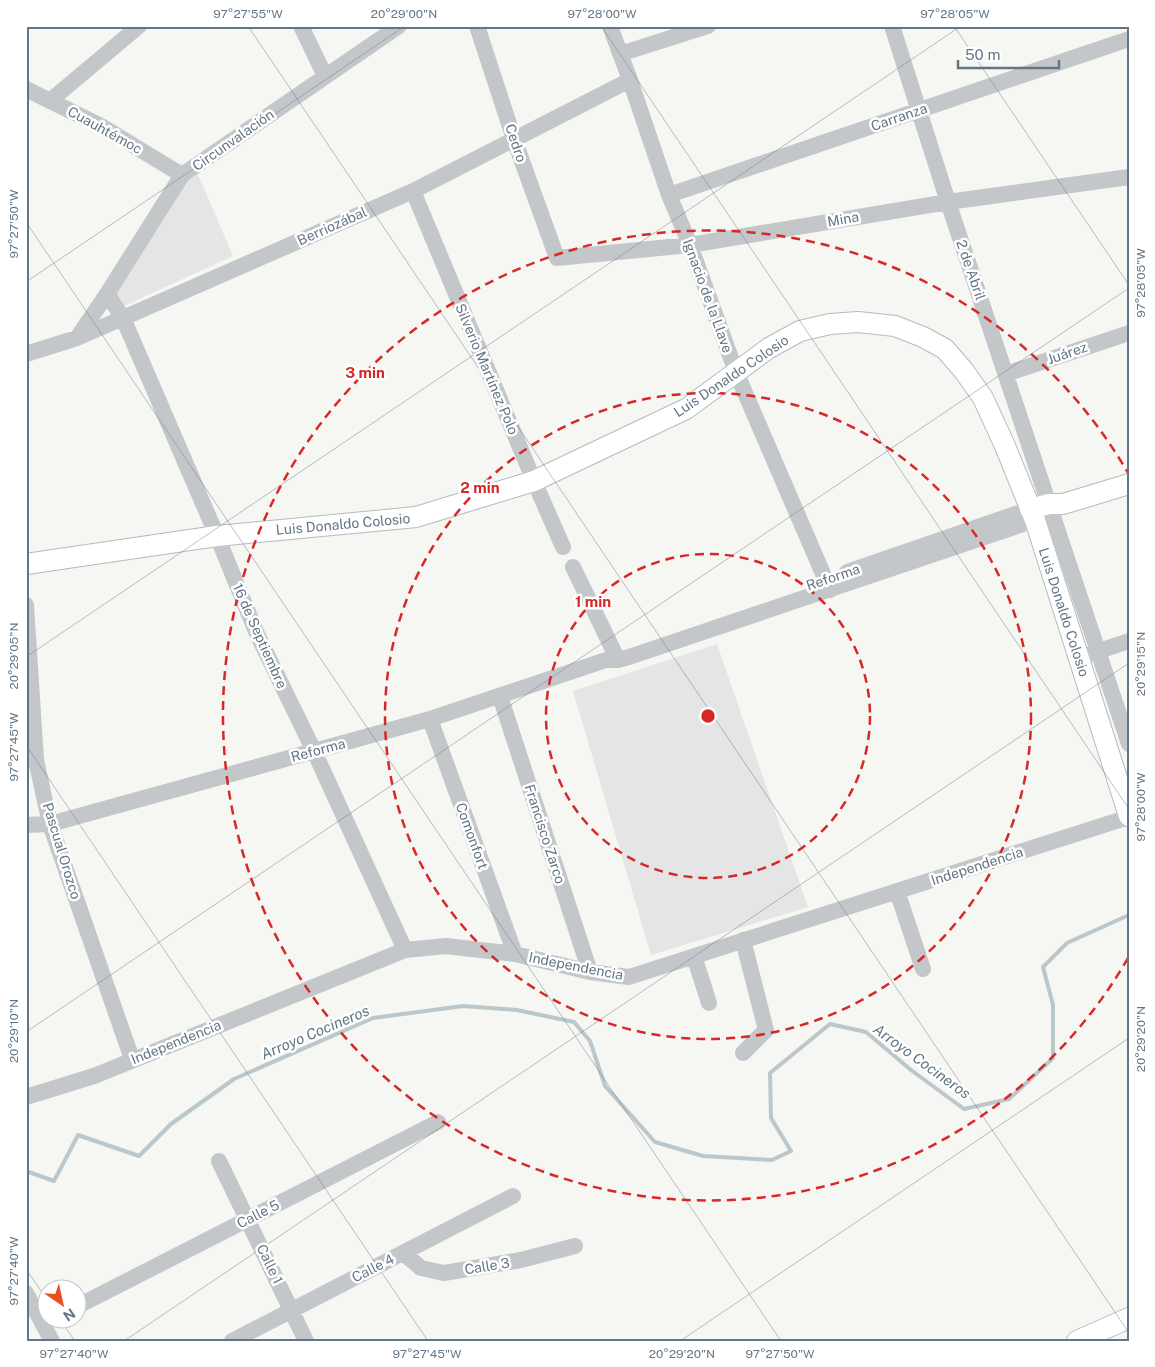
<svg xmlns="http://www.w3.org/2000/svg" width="1155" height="1367" font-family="'Public Sans',sans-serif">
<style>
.built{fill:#e4e5e4}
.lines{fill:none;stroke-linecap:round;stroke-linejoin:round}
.stream{stroke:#bac7cb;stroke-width:4}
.major-casing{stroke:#b6babe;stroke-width:22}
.minor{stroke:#c3c7ca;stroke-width:16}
.major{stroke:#fff;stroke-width:20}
.ticks{fill:none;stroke:#647685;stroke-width:1;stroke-opacity:0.45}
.ring{fill:none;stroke:#d62828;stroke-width:2.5;stroke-dasharray:9 6}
.labels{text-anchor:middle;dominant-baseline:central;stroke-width:5;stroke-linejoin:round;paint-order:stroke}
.street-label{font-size:14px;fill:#647685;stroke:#fff}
.water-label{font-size:15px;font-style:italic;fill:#5f7882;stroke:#fff}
.centre{fill:#d62828;stroke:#fff;stroke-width:2.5}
.ring-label{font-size:15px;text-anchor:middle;font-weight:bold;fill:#d62828;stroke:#fff;stroke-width:5;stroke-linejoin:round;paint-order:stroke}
.neatline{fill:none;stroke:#647685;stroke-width:2}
.ticks-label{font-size:12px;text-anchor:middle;fill:#647685}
</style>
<rect width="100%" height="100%" fill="#f6f6f3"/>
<path class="built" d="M196,170L233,256L122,307L113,288L184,178Z
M717,644L808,907L651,955L573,691Z"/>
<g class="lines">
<path class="stream" d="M26,1171L54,1181L78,1135L139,1156L171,1124L234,1079L373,1018L463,1006L517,1010L574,1022L590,1041L605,1086L655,1142L703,1156L772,1160L791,1151L771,1118L770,1073L830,1024L866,1032L911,1070L964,1109L1009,1099L1053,1058V1005L1043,967L1067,943L1129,915"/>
<g class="major-casing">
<path id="major" d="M1030,509L1049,504H1063L1129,484
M26,564L217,536L416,517L534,481L686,409L769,348L800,331L830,324L858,322L895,326L923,337L945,349L964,371L983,398L1005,446L1035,520L1129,816
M1077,1341L1129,1318"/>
</g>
<path class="minor" d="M301,26L325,76
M477,26L514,139L557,258L690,245L948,202L1129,177
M610,26L630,80L669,195L690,245L736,372L830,590
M892,26L948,202L1129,744
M620,54L708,26
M26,89L103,127L182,175
M51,100L139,26
M413,191L534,481L563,547
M669,195L1129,39
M107,294L123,318L217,536L257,634L314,751L405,950
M77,338L107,294L182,175L399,26
M26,354L77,338L123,318L413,191L630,80
M1006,374L1129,333
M573,567L618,660
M847,572L1030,509
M26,605L36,760L50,824L132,1059
M1090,654L1129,641
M500,696L590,972
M430,719L515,954
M26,825L50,824L430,719L606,660H618L629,657L1035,520
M897,891L923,969
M743,940L766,1030L743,1053
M694,956L709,1003
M26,1097L94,1076L405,950L446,946L515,954L590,972L629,977L1129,817
M219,1161L306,1341
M403,1253L421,1268L444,1273L521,1260L575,1246
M26,1293L52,1341
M78,1306L438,1122
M232,1341L513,1196"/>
<use href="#major" class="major"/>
</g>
<path class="ticks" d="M248,26L1129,1333M601,26L1129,809M954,26L1129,285M26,222L781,1341M26,282L405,26M26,657L961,26M26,745L428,1341M26,1032L1129,288M26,1269L48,1301M60,1320L75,1341M124,1341L1129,663M680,1341L1129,1038"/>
<g class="ring">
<circle cx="708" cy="716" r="162"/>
<circle cx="708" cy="716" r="323"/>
<path d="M1128 958A485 485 0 1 1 1128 473"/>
</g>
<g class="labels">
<g class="street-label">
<text transform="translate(899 117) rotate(-19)">Carranza</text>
<text transform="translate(105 130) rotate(29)">Cuauhtémoc</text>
<text transform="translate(233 140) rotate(-35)">Circunvalación</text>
<text transform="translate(516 143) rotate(71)">Cedro</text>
<text transform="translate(843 219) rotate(-10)">Mina</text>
<text transform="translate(332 226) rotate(-24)">Berriozábal</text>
<text transform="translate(971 270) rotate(71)">2 de Abril</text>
<text transform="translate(708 296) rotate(70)">Ignacio de la Llave</text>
<text transform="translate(1067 353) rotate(-19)">Juárez</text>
<text transform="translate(487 369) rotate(67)">Silverio Martínez Polo</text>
<text transform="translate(731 376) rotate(-34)">Luis Donaldo Colosio</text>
<text transform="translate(343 524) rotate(-5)">Luis Donaldo Colosio</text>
<text transform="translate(833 577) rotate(-19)">Reforma</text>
<text transform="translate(1064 612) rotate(72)">Luis Donaldo Colosio</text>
<text transform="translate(260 636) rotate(66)">16 de Septiembre</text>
<text transform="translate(318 750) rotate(-15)">Reforma</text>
<text transform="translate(545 834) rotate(72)">Francisco Zarco</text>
<text transform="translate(472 836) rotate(70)">Comonfort</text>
<text transform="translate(62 851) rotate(73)">Pascual Orozco</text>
<text transform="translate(977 866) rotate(-18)">Independencia</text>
<text transform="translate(576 966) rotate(11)">Independencia</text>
<text transform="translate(176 1042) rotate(-22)">Independencia</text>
<text transform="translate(258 1214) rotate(-27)">Calle 5</text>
<text transform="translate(270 1264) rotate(64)">Calle 1</text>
<text transform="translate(487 1266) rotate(-9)">Calle 3</text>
<text transform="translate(373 1268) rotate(-27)">Calle 4</text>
</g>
<g class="water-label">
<text transform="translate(315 1032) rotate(-23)">Arroyo Cocineros</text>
<text transform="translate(922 1061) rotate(36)">Arroyo Cocineros</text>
</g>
</g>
<circle cx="708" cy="716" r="8" class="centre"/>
<g class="ring-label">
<text x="365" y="378">3 min</text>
<text x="480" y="493">2 min</text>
<text x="593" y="607">1 min</text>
</g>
<rect width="1155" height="1367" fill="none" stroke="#ffffff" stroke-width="55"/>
<g transform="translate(62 1304) rotate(146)"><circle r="24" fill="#ffffff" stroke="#c1c8ce"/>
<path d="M0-4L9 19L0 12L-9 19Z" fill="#e95020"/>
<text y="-8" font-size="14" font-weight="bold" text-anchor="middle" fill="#647685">N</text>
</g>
<path d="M958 60v8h101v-8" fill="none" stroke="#647685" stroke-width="2.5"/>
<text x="965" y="60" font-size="15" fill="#647685" stroke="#ffffff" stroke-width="4" paint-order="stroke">50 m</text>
<rect x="28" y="28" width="1100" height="1312" class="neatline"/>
<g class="ticks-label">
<text x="248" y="18">97°27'55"W</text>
<text x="404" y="18">20°29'00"N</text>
<text x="602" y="18">97°28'00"W</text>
<text x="955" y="18">97°28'05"W</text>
<text transform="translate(14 224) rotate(-90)" y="4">97°27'50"W</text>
<text transform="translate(1141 283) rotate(-90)" y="4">97°28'05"W</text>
<text transform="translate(14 656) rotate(-90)" y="4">20°29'05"N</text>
<text transform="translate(1141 664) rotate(-90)" y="4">20°29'15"N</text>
<text transform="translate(14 747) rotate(-90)" y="4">97°27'45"W</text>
<text transform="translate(1141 807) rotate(-90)" y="4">97°28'00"W</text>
<text transform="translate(14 1031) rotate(-90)" y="4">20°29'10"N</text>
<text transform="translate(1141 1039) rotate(-90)" y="4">20°29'20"N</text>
<text transform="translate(14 1271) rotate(-90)" y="4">97°27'40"W</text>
<text x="74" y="1358">97°27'40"W</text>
<text x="427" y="1358">97°27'45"W</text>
<text x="682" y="1358">20°29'20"N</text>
<text x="780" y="1358">97°27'50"W</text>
</g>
</svg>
